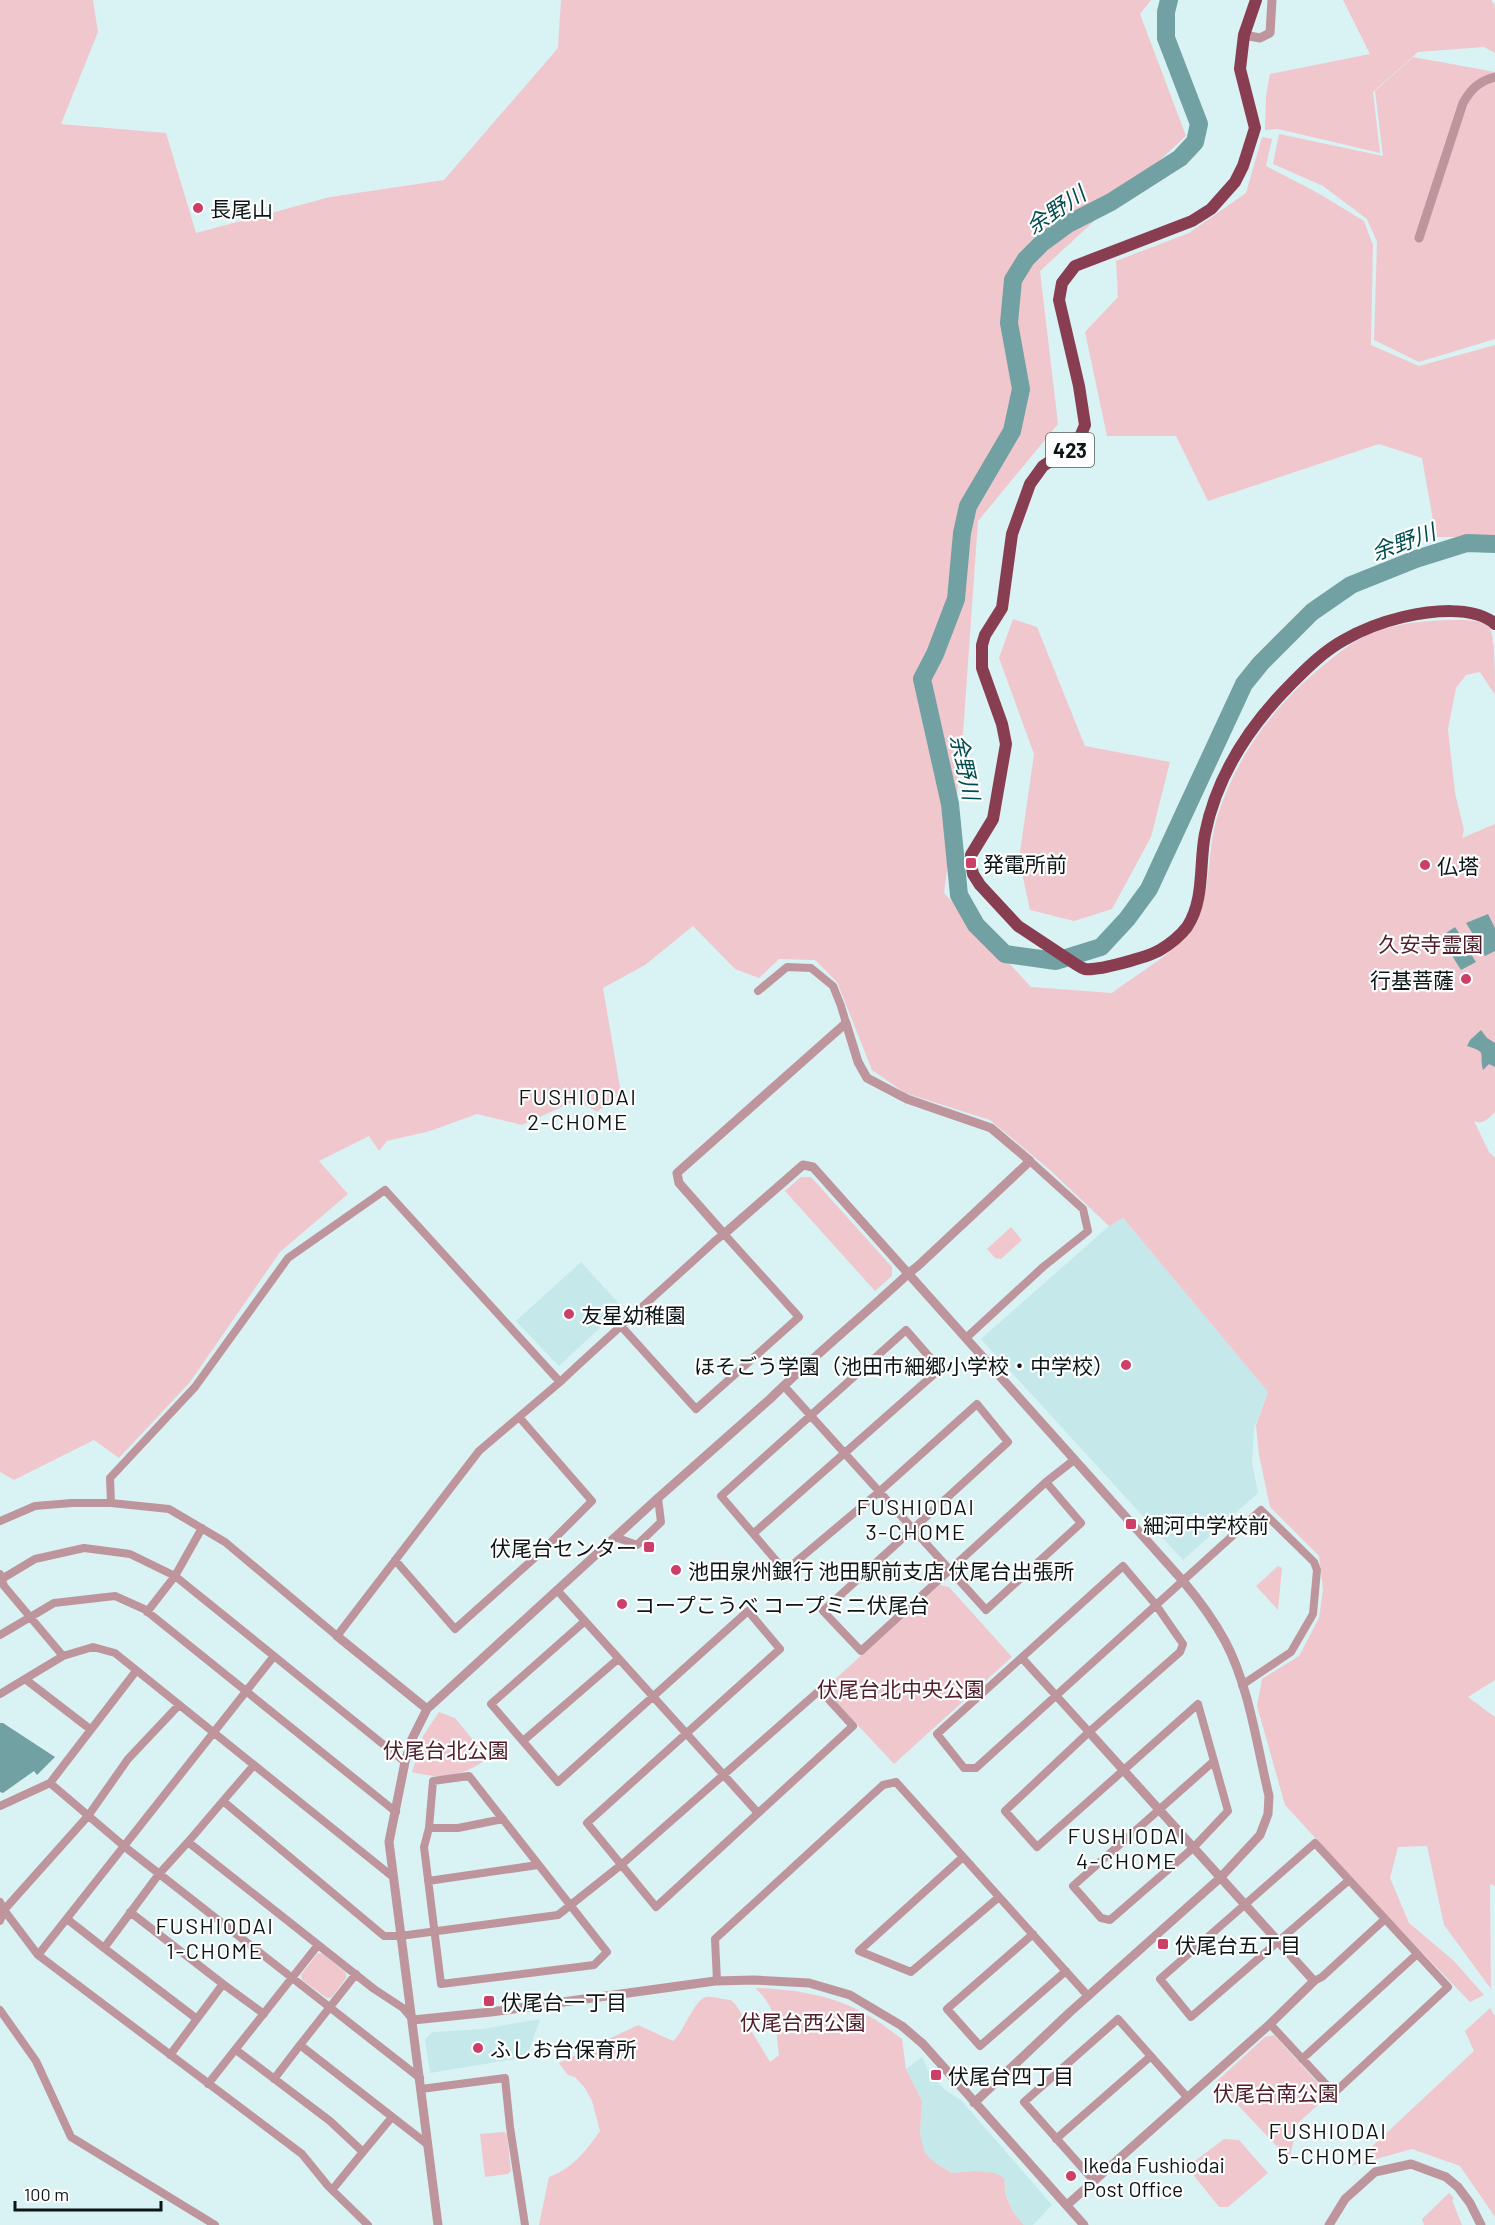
<svg xmlns="http://www.w3.org/2000/svg" width="1495" height="2225" font-family="Barlow,'Noto Sans JP',sans-serif">
<style>
.built{fill:#c5e8ea}
.green{fill:#f1c7ce}
.water{fill:#72a1a4}
.lines{fill:none;stroke-linecap:round;stroke-linejoin:round}
.river{stroke:#72a1a4;stroke-width:18}
.minor{stroke:#be959c;stroke-width:8}
.tertiary{stroke:#be959c;stroke-width:9}
.trunk{stroke:#883d50;stroke-width:12}
.poi-dot{fill:#cd3f69;stroke:#fff;stroke-width:2}
.labels{text-anchor:middle;dominant-baseline:central;stroke-width:4.5;stroke-linejoin:round;paint-order:stroke}
.shield{fill:#fff;stroke:#565c5d;stroke-width:1.5}
.shield-label{font-size:20px;font-weight:bold;fill:#0d1617}
.poi-label{font-size:21px;fill:#0d1617;stroke:#fff;text-anchor:start}
.park-label{font-size:21px;fill:#521d2b;stroke:#fff}
.water-label{font-size:22px;font-style:italic;fill:#004d50;stroke:#fff}
.neighbourhood-label{font-size:22px;letter-spacing:1.5px;fill:#0d1617;stroke:#fff}
</style>
<rect width="100%" height="100%" fill="#d9f2f4"/>
<path class="built" d="M1123,1218L1268,1392L1254,1428L1252,1463L1258,1493L1183,1560L981,1339L1109,1226Z
M581,1262L622,1307L559,1366L516,1321Z
M540,2019L527,2057L430,2073L425,2039L433,2032L483,2029Z
M922,2057L929,2072L945,2090L961,2100L1052,2205L1033,2225H1024L1013,2212L1006,2195L1005,2182L974,2171L953,2173L934,2162L925,2153L920,2134L922,2101L906,2069Z"/>
<path class="green" d="M0,0H93L98,32L61,124L166,133L196,233L330,197L444,180L558,48L561,0H1151L1140,14L1186,136L1040,271L1058,424L978,521L961,762L944,893L1031,987L1112,993C1134,976 1184,947 1196,924C1211,893 1207,854 1216,821C1235,757 1274,705 1325,664C1341,651 1356,639 1375,632C1401,622 1432,620 1460,620C1470,620 1482,620 1490,628C1495,638 1495,680 1495,695L1480,672L1466,675L1456,688L1448,729L1455,793L1464,830L1462,838L1495,824V1112C1488,1119 1483,1125 1474,1121L1489,1152L1495,1158V1680L1468,1697L1495,1717V1886L1490,1884L1491,1989L1444,1925L1427,1846L1398,1847L1390,1878L1409,1923L1454,1961L1484,1995L1470,2002L1387,1916L1285,1805L1257,1706L1262,1679L1299,1656L1319,1618L1323,1590L1319,1556L1270,1507L1259,1455L1256,1425L1268,1392L1123,1218L1109,1226L1050,1170L990,1120L905,1093L872,1070L837,982L815,960L779,959L759,978L735,969L693,926L645,965L603,988L621,1093L597,1112L577,1100L522,1125L477,1114L430,1131L387,1141L379,1151L369,1136L319,1161L348,1194L280,1252L190,1382L119,1458L94,1440L14,1480L0,1472Z
M1343,0H1491L1495,6V53L1484,47L1418,52L1373,92L1380,153L1278,129L1265,130L1266,96L1270,74L1370,54Z
M1413,57L1495,72V339L1419,362L1374,340L1377,242L1367,219L1323,186L1273,164L1279,134L1383,156L1375,91Z
M1262,137L1272,139L1266,166L1318,193L1364,221L1373,245L1371,345L1419,366L1495,345V537H1436L1422,458L1379,444L1208,501L1176,436H1107L1085,332L1118,297L1116,261L1189,233L1246,193Z
M1013,619L1037,627L1085,746L1170,762L1151,837L1112,909L1074,921L1030,910L1019,859L1034,754L999,658Z
M801,1177H811L892,1267V1276L875,1291L785,1191Z
M1011,1227L1022,1240L1001,1259L995,1258L987,1249Z
M1278,1566L1282,1568L1278,1610L1256,1586Z
M940,1585L949,1587L1012,1657L894,1764L824,1689Z
M439,1712L455,1718L488,1758C462,1777 443,1780 412,1772L423,1736Z
M322,1953L346,1973V1978L332,1997L327,1998L302,1980L301,1975L317,1954Z
M755,1988C793,1989 834,1995 867,2015C879,2021 891,2031 902,2039L906,2069L922,2101L920,2134L925,2153L934,2162L952,2173L974,2171L995,2173L1004,2178L1006,2196L1013,2212L1024,2225H539L549,2177C573,2168 585,2152 600,2131L592,2101L585,2088L575,2077L568,2075L559,2063L638,2025L673,2041C685,2031 693,2001 706,1997C713,1996 724,2000 731,2000L736,2005L770,2062L779,2055C775,2027 778,2008 755,1988Z
M1490,2008L1495,2016V2217L1460,2166L1412,2149L1351,2166L1474,2051L1465,2031Z
M1274,2035L1329,2095L1298,2123L1290,2156L1287,2157L1216,2082L1265,2037Z
M504,2132L507,2134L511,2171L508,2174L485,2177L480,2134Z
M1224,2139L1239,2140L1268,2173L1228,2207H1219L1187,2167Z
M1449,2193L1454,2198L1452,2200L1462,2225H1424L1422,2219Z"/>
<path class="water" d="M1488,914L1495,928V951L1485,956L1474,940L1466,946L1476,962L1461,970L1446,946L1448,942L1452,944L1454,942L1446,933L1455,927L1465,942L1474,936L1466,923Z
M1481,1030L1487,1038L1495,1043V1067L1489,1064L1483,1070C1478,1052 1489,1053 1467,1046L1470,1040Z
M0,1723H3L55,1757L37,1775L34,1771L3,1793L0,1792Z"/>
<g class="lines">
<path class="river" d="M1169,0L1166,12V38L1199,124L1195,142L1180,158L1111,202L1068,224L1042,243L1026,259L1013,280L1009,323L1021,389L1012,431L968,506L962,533L956,599L935,654L922,679L950,804L959,895L976,925L1005,954L1056,961L1101,947L1127,919L1149,889L1244,684L1261,663L1312,612L1351,585L1416,559L1467,543L1495,544"/>
<path class="minor" d="M758,991L787,967L811,968L833,986L841,1006L846,1023
M966,1338L1043,1267L1088,1231L1083,1209L1030,1161
M784,1386L986,1610L1081,1523L1046,1482
M111,1503L110,1478L195,1387L288,1258L385,1190L560,1382
M0,1521L35,1506L72,1503H111L169,1509L225,1542L337,1636L479,1451L560,1382C611,1334 664,1288 716,1240L724,1234L799,1317L696,1409L621,1326
M754,1533L940,1369L906,1330L721,1496L785,1571L879,1492L977,1404L1008,1442L823,1611L861,1651L1046,1482L1074,1460
M615,1537L637,1545L661,1522L658,1498
M395,1560L455,1629L539,1554L592,1501L519,1417
M0,1574L4,1586L63,1656
M0,1580L35,1559L84,1548L130,1554L175,1576L274,1656
M557,1590L758,1813
M147,1612L175,1576L202,1528
M0,1635L54,1603L115,1596L144,1609L396,1812
M1022,1658L1089,1732L1180,1652L1183,1644L1156,1605L1123,1566L937,1734L964,1768H976C1071,1682 1166,1596 1261,1510L1314,1562L1317,1570L1313,1614L1291,1652L1242,1685
M25,1679L90,1729
M0,1694L63,1656L93,1647L115,1653L393,1877
M179,1705L128,1759L88,1816L4,1910L38,1955L302,2154L328,2186L368,2225
M1089,1732L1005,1811L1037,1847L1198,1704L1228,1811L1193,1848L1110,1920L1101,1918L1073,1886L1214,1761
M523,1741L618,1659
M469,1776L607,1952L594,1965L441,1984L424,1847L429,1828L433,1781Z
M50,1783L136,1671
M223,1801L254,1765
M0,1806L50,1783L125,1847L420,2078
M429,1828H458L503,1819
M963,1857L859,1951L911,1972L999,1897
M428,1881L538,1865
M0,1902L4,1910L0,1921
M130,1912L223,1984
M67,1919L104,1948L159,1874L188,1842
M1033,1934L947,2009L980,2046L1066,1971
M104,1948L197,2019
M38,1955L274,1656L405,1762
M356,1974L300,2045L427,2144
M717,1981L715,1939L883,1785L896,1782L1088,1996
M1314,1981L1322,1977L1385,1919
M0,2010L36,2061L71,2137L215,2225
M413,2020L403,2008L374,1989L188,1842L223,1801L384,1936H400L558,1915L621,1865L820,1690L853,1726L656,1907L587,1823L780,1649L748,1611L558,1782L491,1704L585,1621
M1270,2024L1334,2093L1448,1987L1315,1843L1160,1979L1191,2017L1348,1881
M236,2050L330,2121L363,2152L332,2190
M170,2055L223,1984L264,2014
M1302,2059L1416,1955
M274,2079L300,2045
M208,2084L318,1945
M421,2089L505,2078L510,2127L525,2225
M1056,2139L1151,2056
M363,2152L392,2117
M1094,2181L1024,2102L1118,2019L1187,2097"/>
<path class="tertiary" d="M1244,35L1260,38L1270,33L1272,0
M1419,238L1463,103C1471,89 1479,81 1495,77
M337,1636L427,1709
M413,2020L491,2012L715,1981L754,1980L809,1983L850,1995L902,2026L923,2044L1084,2225
M1067,2205L1270,2024L1314,1981L1089,1732
M438,2225L389,1842L405,1762L412,1739L427,1709L658,1498L770,1399C815,1355 863,1316 909,1273L919,1265L1030,1161L991,1128L907,1099L867,1078L858,1062L846,1023L677,1173L679,1183L724,1234L803,1165L813,1167L1183,1581C1199,1600 1213,1619 1225,1641C1249,1686 1257,1746 1269,1796L1268,1814L1260,1835L1220,1878L1069,2013L974,2103
M1329,2225L1345,2199L1375,2172L1411,2164L1446,2177L1458,2187L1470,2203L1481,2225"/>
<path class="trunk" d="M1256,0L1244,35L1240,69L1255,128L1243,166L1235,182L1211,209L1192,221L1075,266L1062,283L1059,300L1079,386L1085,425L1077,444L1043,466L1030,484L1012,534L1002,608L985,635L982,645V668L1002,724L1006,744L993,819L971,855V863L973,874L980,885L1018,926L1077,965C1080,967 1082,968 1085,969C1098,971 1148,957 1160,950C1170,944 1180,936 1187,927C1205,900 1199,864 1205,834C1217,774 1250,725 1292,683C1308,667 1324,651 1344,640C1363,629 1382,622 1403,617C1429,611 1474,605 1495,624"/>
</g>
<g class="poi-dot">
<circle cx="198" cy="208" r="6"/>
<rect x="965" y="857" width="12" height="12" rx="3"/>
<circle cx="1425" cy="865" r="6"/>
<circle cx="1466" cy="979" r="6"/>
<circle cx="569" cy="1314" r="6"/>
<circle cx="1126" cy="1365" r="6"/>
<rect x="1125" y="1518" width="12" height="12" rx="3"/>
<rect x="643" y="1541" width="12" height="12" rx="3"/>
<circle cx="676" cy="1570" r="6"/>
<circle cx="622" cy="1604" r="6"/>
<rect x="1157" y="1938" width="12" height="12" rx="3"/>
<rect x="483" y="1995" width="12" height="12" rx="3"/>
<circle cx="478" cy="2048" r="6"/>
<rect x="930" y="2069" width="12" height="12" rx="3"/>
<circle cx="1071" cy="2176" r="6"/>
</g>
<g class="labels">
<rect class="shield" x="1046" y="433" width="48" height="34" rx="4.5"/>
<g class="shield-label">
<text x="1070" y="450">423</text>
</g>
<g class="poi-label">
<text x="210" y="208">長尾山</text>
<text x="983" y="863">発電所前</text>
<text x="1437" y="865">仏塔</text>
<text x="1454" y="979" text-anchor="end">行基菩薩</text>
<text x="581" y="1314">友星幼稚園</text>
<text x="1114" y="1365" text-anchor="end">ほそごう学園（池田市細郷小学校・中学校）</text>
<text x="1143" y="1524">細河中学校前</text>
<text x="637" y="1547" text-anchor="end">伏尾台センター</text>
<text x="688" y="1570">池田泉州銀行 池田駅前支店 伏尾台出張所</text>
<text x="634" y="1604">コープこうべ コープミニ伏尾台</text>
<text x="1175" y="1944">伏尾台五丁目</text>
<text x="501" y="2001">伏尾台一丁目</text>
<text x="490" y="2048">ふしお台保育所</text>
<text x="948" y="2075">伏尾台四丁目</text>
<text x="1083" y="2164">Ikeda Fushiodai<tspan x="1083" dy="24">Post Office</tspan></text>
</g>
<g class="park-label">
<text x="1431" y="943">久安寺霊園</text>
<text x="901" y="1688">伏尾台北中央公園</text>
<text x="446" y="1749">伏尾台北公園</text>
<text x="803" y="2021">伏尾台⻄公園</text>
<text x="1276" y="2092">伏尾台南公園</text>
</g>
<g class="water-label">
<text transform="translate(1055 209) rotate(-34)">余野川</text>
<text transform="translate(1403 541) rotate(-20)">余野川</text>
<text transform="translate(966 767) rotate(78)">余野川</text>
</g>
<g class="neighbourhood-label">
<text x="578" y="1096">FUSHIODAI<tspan x="578" dy="25">2-CHOME</tspan></text>
<text x="916" y="1506">FUSHIODAI<tspan x="916" dy="25">3-CHOME</tspan></text>
<text x="1127" y="1835">FUSHIODAI<tspan x="1127" dy="25">4-CHOME</tspan></text>
<text x="215" y="1925">FUSHIODAI<tspan x="215" dy="25">1-CHOME</tspan></text>
<text x="1328" y="2130">FUSHIODAI<tspan x="1328" dy="25">5-CHOME</tspan></text>
</g>
</g>
<path d="M15 2201v9h146v-9" fill="none" stroke="#0d1617" stroke-width="3"/>
<text x="24" y="2201" font-size="18" fill="#0d1617" stroke="#ffffff" stroke-width="4.5" paint-order="stroke">100 m</text>
</svg>
